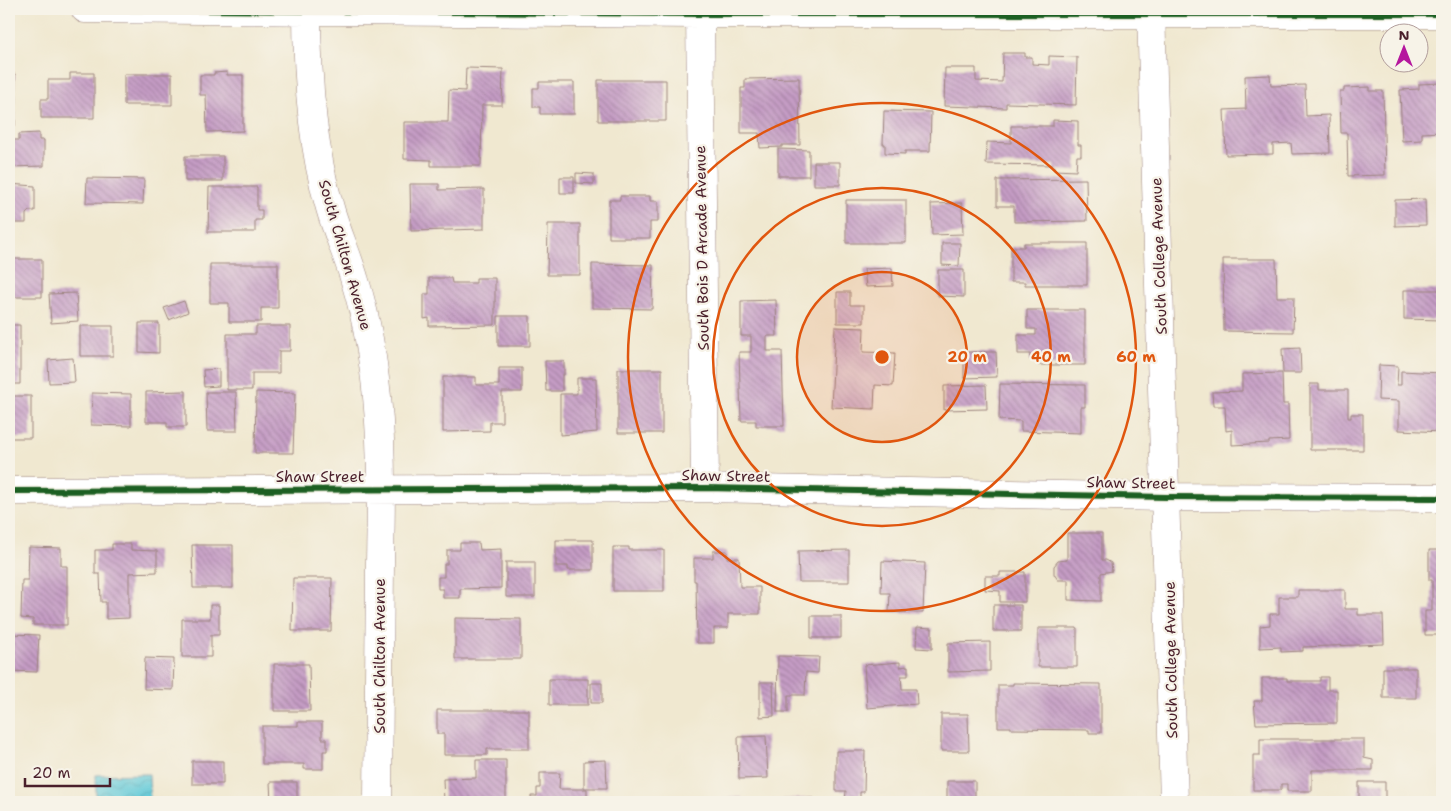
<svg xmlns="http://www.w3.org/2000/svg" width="1451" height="811" font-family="'Shantell Sans',sans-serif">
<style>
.water{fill:url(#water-waves);stroke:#547482}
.building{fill:url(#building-back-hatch)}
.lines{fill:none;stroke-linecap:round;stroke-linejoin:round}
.minor-casing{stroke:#9d847e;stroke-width:29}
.minor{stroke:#fff;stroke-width:28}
.cycleway-casing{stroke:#f7f3e8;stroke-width:9}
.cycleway{stroke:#1b5e20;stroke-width:6}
.ring{fill:none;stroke:#e0560e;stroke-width:2.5}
.labels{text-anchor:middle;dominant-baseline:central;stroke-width:4.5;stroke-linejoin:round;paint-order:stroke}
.street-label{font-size:15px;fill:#4a1f2b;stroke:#f7f3e8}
.centre{fill:#e0560e;stroke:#f7f3e8;stroke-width:2.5}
.ring-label{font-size:15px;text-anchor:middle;font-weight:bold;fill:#e0560e;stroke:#f7f3e8;stroke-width:4.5;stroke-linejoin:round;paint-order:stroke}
</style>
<defs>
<pattern id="water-waves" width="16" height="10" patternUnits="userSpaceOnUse" patternTransform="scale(1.25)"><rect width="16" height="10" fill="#5ec9d8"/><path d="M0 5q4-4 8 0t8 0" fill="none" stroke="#53acba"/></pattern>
<pattern id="building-back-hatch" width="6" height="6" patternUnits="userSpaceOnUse" patternTransform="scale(1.25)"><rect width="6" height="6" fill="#c59cc5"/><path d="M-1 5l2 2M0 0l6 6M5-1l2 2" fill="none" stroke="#a27fa0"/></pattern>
</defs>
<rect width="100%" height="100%" fill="#f7f3e8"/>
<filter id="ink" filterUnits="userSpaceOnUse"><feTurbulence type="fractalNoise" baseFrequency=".02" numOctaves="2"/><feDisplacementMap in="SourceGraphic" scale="10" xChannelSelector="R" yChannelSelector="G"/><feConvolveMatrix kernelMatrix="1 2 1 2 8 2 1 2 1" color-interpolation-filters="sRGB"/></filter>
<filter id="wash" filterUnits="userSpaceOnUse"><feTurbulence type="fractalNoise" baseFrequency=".0096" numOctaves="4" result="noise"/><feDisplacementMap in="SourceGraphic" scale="20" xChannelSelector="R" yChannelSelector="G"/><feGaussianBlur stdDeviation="1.12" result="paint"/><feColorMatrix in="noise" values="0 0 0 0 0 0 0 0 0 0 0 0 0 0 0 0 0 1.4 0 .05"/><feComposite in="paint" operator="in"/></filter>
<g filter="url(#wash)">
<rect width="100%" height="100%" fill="#f0e8d0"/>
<path class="water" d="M149,774L150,801H96V775Z"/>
<g id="blocks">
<path class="building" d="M1003,53H1025V57H1032V64L1049,65V56L1077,57L1076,105L1006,103V108L944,106L945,68H976V81L1002,82Z
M466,68L503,69L502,105H482L481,166H431V160L404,159V122H448L449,90L465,91Z
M227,72V75H243V131L207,132L206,95H200V75H214V73Z
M70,73H94V118H41V99H48V80H70Z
M9,74H15V126H9Z
M124,74H172V105H124Z
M1270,75L1271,86L1305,85L1306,116L1329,115L1330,153L1292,154L1291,143L1273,144V154L1226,155L1224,110L1246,109L1245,76Z
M799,78L800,145H782V147L760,148L759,133H741V88H745V79Z
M598,80H666V121H598Z
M539,82H574V114H540V107H533V88H539Z
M1441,83L1442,132L1422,133V140L1402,141L1400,90L1419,89V84Z
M1370,87V91H1383L1385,175L1348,176L1347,133H1341L1340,91H1344V88Z
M884,111L931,112L930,151H905V154L885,153V144H883Z
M1053,120L1078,121V145H1081V156H1077L1076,171L1054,170V165L986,164L987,142L1011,143V126H1053Z
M39,133V140H44V166L9,167V140H19V134Z
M778,149L809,150V176H778Z
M185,156H223V181H185Z
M814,162H840V185H814Z
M576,173L594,174V184L576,183Z
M560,177H574V193H560Z
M87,178L144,179L143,204L86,203Z
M1086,179L1087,221L1014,222V206H997V180Z
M9,184L35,186V211H29L26,214V223H9Z
M410,184H439V190L484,189V229L411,231Z
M209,187H257V210H262V220H255V232H208Z
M620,196H650V201H658V222H650V238H609V200H620Z
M1425,199L1426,225L1395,226V200Z
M846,200H906V243H846Z
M962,203L963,234L932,235L931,204Z
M548,224H580V275H547Z
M942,243H960L959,266L942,265Z
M1024,243H1087V285H1025V282H1011V247H1024Z
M9,259H42V297H9Z
M1223,259H1276L1277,297H1294L1293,332L1224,331Z
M210,264H278V308H261V322H229V303H210Z
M592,264L653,265L652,309L592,308Z
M892,268L893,286L866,287L864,269Z
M938,270H964V297L938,296Z
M429,278H451L452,283H476V278H495V325L429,326V318L424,319V294H429Z
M1404,290H1442V320L1404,319Z
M837,292H850V305H864V323H837Z
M76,293L78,321L51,323L49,294Z
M776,300L777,336H767V351H782L784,426H756V421H741L739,352H751V336H741V301Z
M184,301L188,312L169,320L164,308Z
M1027,310H1085V365H1038V360H1030V354H1018V335H1036V329H1027Z
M498,316H530V346H498Z
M139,323H159V353L139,352Z
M9,325H20V384H9Z
M80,326H113V356H80Z
M256,326H290V351H279V373H252V390H227V334H256Z
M835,327L864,328L863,352L895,353L893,386L875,385L874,409L831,407Z
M1300,348L1301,373H1283L1282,349Z
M964,352H996L997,377L964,378Z
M73,358L75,382L49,383L48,360Z
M545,361H564V375H562V391H546Z
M1379,365L1398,366L1397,385H1401V371L1442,373V432L1399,430V401L1378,400Z
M499,368H522V392H502V422H490V431L443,432V377H476V385H499Z
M219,369V386L204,387L203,370Z
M618,369H662V433H618Z
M1282,373L1283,404H1288L1289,440L1269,441V443L1232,445V430L1226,431L1225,406H1213L1212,392L1242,391V374Z
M577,378H596L597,432L560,435V394H577Z
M1000,384L1085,385V407H1081V433L1021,431V421L999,420Z
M1310,384H1319V390H1348V418H1351V414H1363V450H1310Z
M986,385L987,409L944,410V386Z
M186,391V427H167V422H146V392Z
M206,392H236L237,431H207Z
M256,392L295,393L293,453H255Z
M92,393L131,394V426L91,425Z
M9,396H31V438H9Z
M1067,533H1102V560H1106L1111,563L1112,571L1101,573V601L1068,600V580H1058L1054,574V566L1058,561L1067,560Z
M556,540H593V570H568V566H556Z
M460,543H479L480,550L501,549V588L460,589V598H443V589H438V577H444V564H447V550H460Z
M112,544H131V550L157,551V572L129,573V618L106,619V602H101L100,574H95V550H112Z
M192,545H233V588H193Z
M29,547L61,548V566H67V625H33V619L21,618L22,580H28Z
M613,547H629V550H664V591H613Z
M849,550V582H799L798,551Z
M1429,550H1442V618H1441V635H1425V611H1432V580H1429Z
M713,551H727V558H739L740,587H760V614H728V628H714V643H697L696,581H694V558H713Z
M882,561L925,563L923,613L889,612L890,593H881Z
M506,562H535V597H506Z
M1000,572H1025V602H1000V591L985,590V576H1000Z
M293,578H332L331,631H292Z
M1298,590H1345V609H1358V615H1383L1384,644L1303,647V651L1281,652V647L1260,648V626L1270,625V614H1279V597H1298Z
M210,605H219V635H211V657H182V619H210Z
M993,605H1021V631H993Z
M811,616H841V638H811Z
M455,618L521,619V659H455Z
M917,627L932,628V649L916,648Z
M1038,628H1077V667H1038Z
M9,634L39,635L37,672L9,671Z
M990,642V671L948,672V643Z
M778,656L819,657L818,673L806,672L805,695H788V712H777Z
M145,658L174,659L173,690L144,689Z
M900,662V667L908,666V676H901L902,689H916L917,704L867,708L864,665Z
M274,664H309L310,711H274Z
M1383,668H1416V698H1383Z
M1320,677H1328V690H1337V723L1256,724L1254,701H1262V678H1287V681H1320Z
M549,679H588V705H549Z
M760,682H773L774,716L760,717Z
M591,683H602V703H591Z
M1013,683L1101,684V733H1089V730L1011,729V727H998V685H1013Z
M437,710H529V749H487V755H444V734H437Z
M941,714H968L969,751H941Z
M298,722H322V739H327V751H323V769H304V764H262V726H298Z
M766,736L768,778L739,779L738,737Z
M1260,739H1364V758L1373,760V770H1312V791H1287V784H1281V790H1253V755H1260Z
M836,751H865L864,792H860V802H845L846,791H836Z
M476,760H506V802H444L443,779L476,778Z
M606,760L607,788H584V761Z
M192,761H223V784H192Z
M540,773H560L559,789H587V802H531V796H537V788H540Z
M947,781H975V802H947Z
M270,782H297V802H271Z
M1359,782H1385V799H1359Z
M742,797V802H725V798Z
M814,798V802H783V799Z"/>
</g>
</g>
<g filter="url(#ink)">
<use href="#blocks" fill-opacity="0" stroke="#9d847e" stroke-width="1"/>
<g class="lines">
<g class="minor-casing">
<path id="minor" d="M85,9L700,14H1442
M307,9C307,74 311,145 330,208C337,233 348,256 355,281C365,313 371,346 375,379C383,441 381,503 380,564C380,644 379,723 378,802
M700,9L705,488
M1151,9L1174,802
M9,491L705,488L1166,497L1442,498"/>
</g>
<use href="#minor" class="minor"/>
<g class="cycleway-casing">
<path id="cycleway" d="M85,9L700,14H1442
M9,491L705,488L1166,497L1442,498"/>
</g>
<use href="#cycleway" class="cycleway"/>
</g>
</g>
<circle cx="882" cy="357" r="85" fill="#e0560e" fill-opacity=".12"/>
<g class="ring">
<circle cx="882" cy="357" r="85"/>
<circle cx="882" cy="357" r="169"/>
<circle cx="882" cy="357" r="254"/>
</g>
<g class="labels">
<g class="street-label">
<text transform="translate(702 248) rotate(-91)">South Bois D Arcade Avenue</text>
<text transform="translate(345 255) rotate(74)">South Chilton Avenue</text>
<text transform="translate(1159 256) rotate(-92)">South College Avenue</text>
<text transform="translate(726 476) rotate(1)">Shaw Street</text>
<text x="320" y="477">Shaw Street</text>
<text transform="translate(1131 483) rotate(1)">Shaw Street</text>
<text transform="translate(380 656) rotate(-90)">South Chilton Avenue</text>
<text transform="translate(1171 660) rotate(-91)">South College Avenue</text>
</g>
</g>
<circle cx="882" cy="357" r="8" class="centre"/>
<g class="ring-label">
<text x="967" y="362">20 m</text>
<text x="1051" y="362">40 m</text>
<text x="1136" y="362">60 m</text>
</g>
<rect width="1451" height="811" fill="none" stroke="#f7f3e8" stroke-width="30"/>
<g transform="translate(1404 48)"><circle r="24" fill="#f7f3e8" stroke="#b29e9c"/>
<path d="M0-4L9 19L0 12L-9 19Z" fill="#b5179e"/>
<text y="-8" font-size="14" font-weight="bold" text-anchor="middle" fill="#4a1f2b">N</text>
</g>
<path d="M25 778v8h85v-8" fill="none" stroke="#4a1f2b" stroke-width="2.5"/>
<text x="32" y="778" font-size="15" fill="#4a1f2b" stroke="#f7f3e8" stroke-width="4" paint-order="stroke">20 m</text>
</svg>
